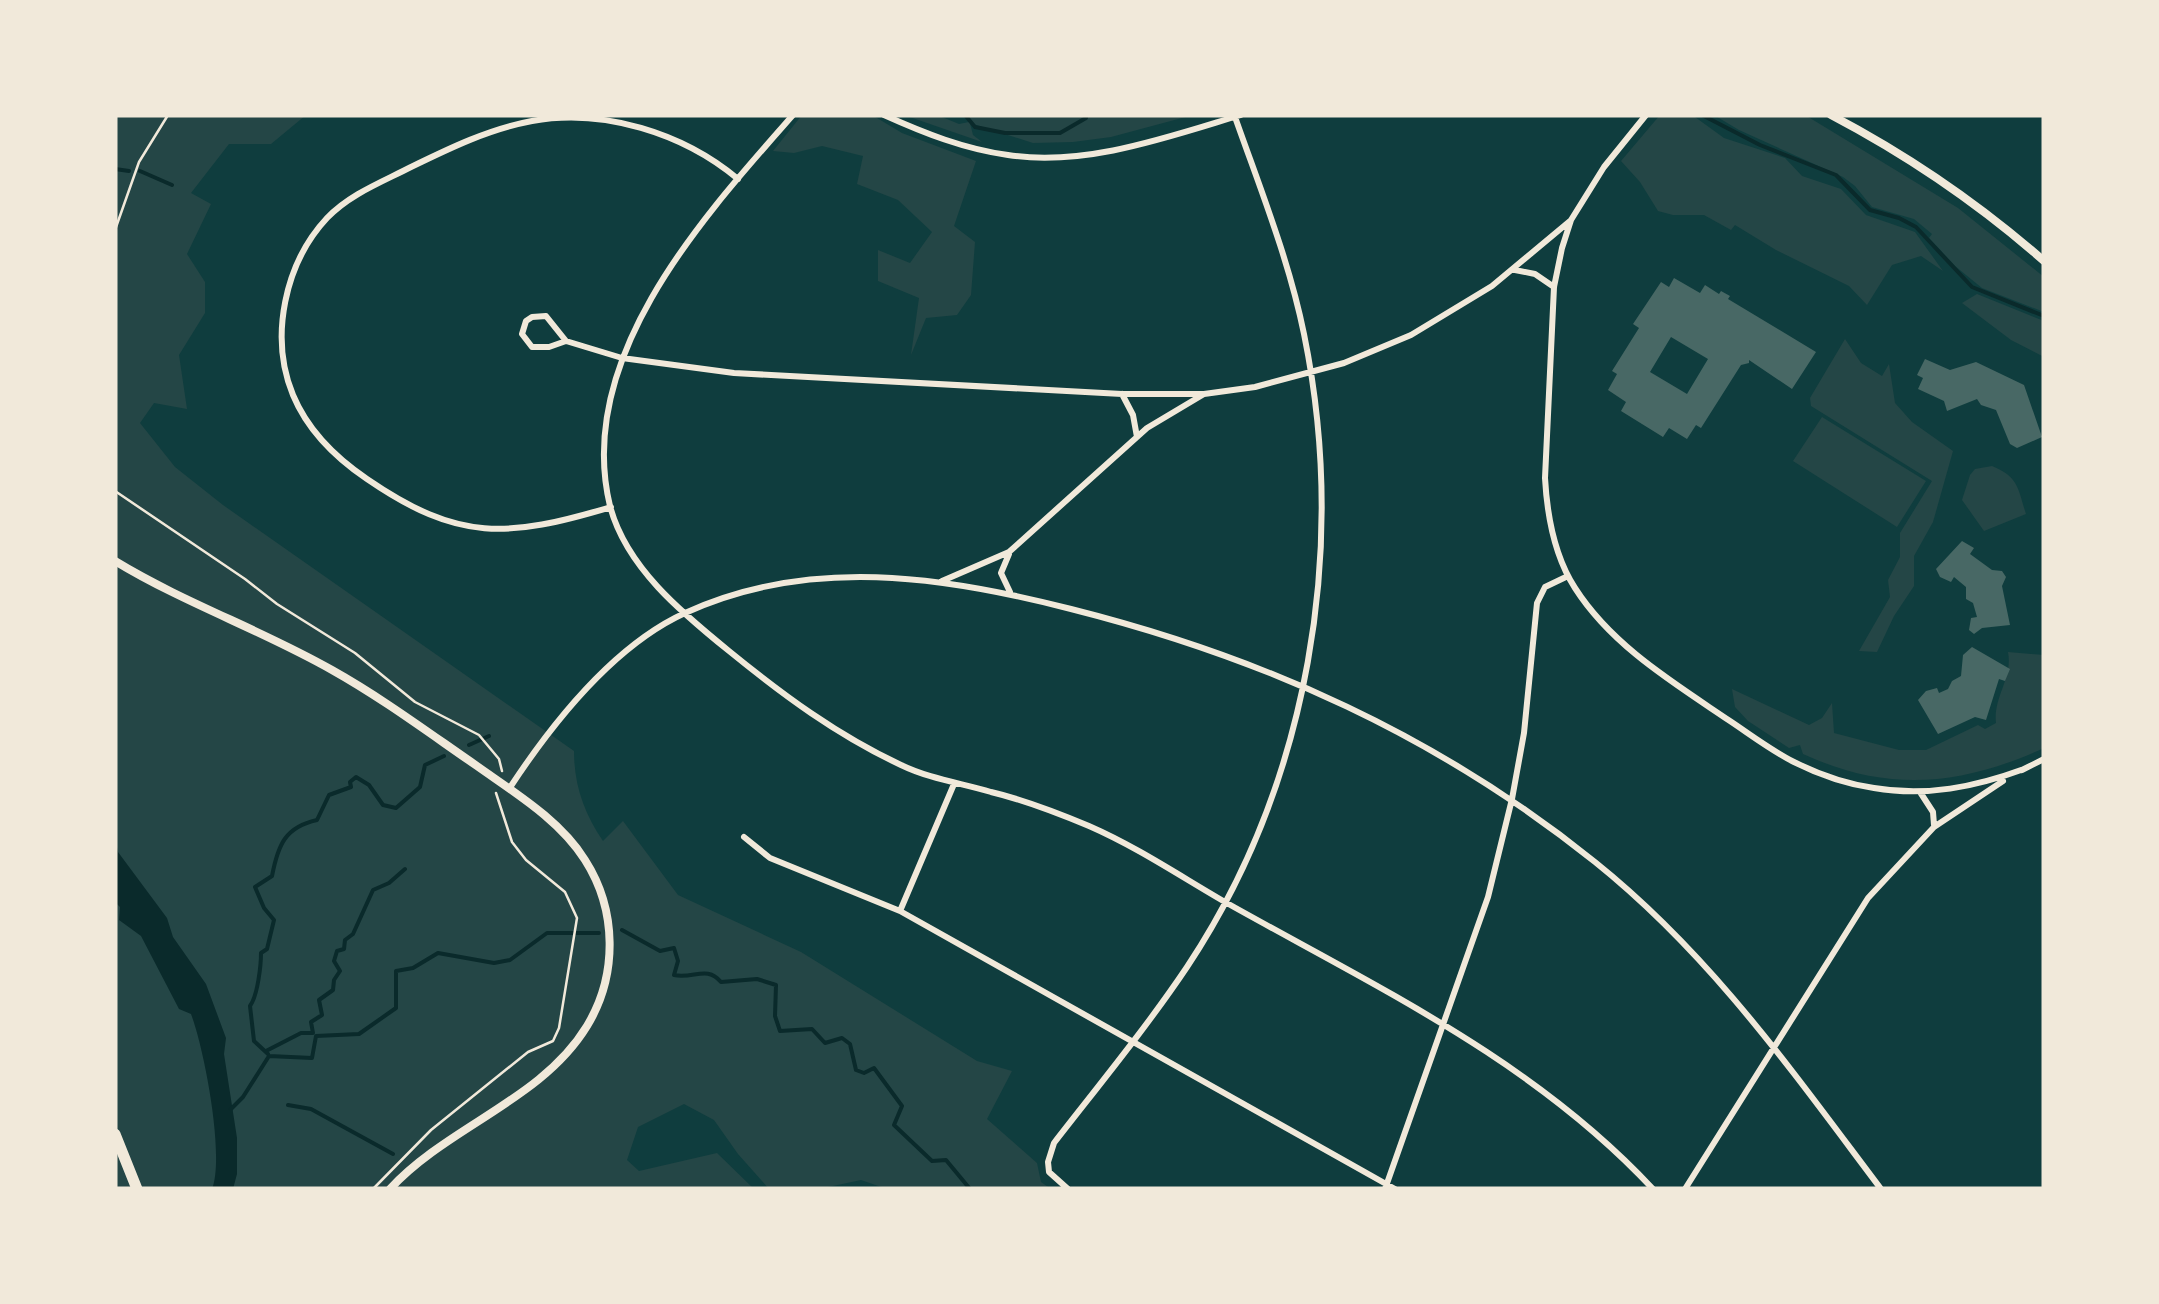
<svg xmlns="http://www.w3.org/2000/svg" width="2159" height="1304" font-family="Overpass,sans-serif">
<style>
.green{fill:#244646}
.water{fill:#0a2a2b}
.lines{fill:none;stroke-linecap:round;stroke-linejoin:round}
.stream{stroke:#0a2a2b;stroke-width:4}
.building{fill:#486865;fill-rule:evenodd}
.path{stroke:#f1e9da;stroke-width:2.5}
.minor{stroke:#f1e9da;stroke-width:6}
.tertiary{stroke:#f1e9da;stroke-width:8}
.motorway{stroke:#f1e9da;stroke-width:11}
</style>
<rect width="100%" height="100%" fill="#0f3d3e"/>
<path class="green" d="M115,115H306L271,144H229L191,193L211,204L187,254L205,282V313L179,355L187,409L154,403L140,423L175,467L223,505L574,751C574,785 584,813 603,841L623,821L678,895L801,952L977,1061L1012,1071L987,1119L1037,1163L1041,1182L1051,1189H887L861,1180L819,1189H769L738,1154L714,1120L684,1104L638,1127L627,1160L639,1171L717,1153L754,1189H115Z
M802,115H872L902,133L976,161L954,226L975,242L971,295L957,315L926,318L911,355L919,298L878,281V250L910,263L932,232L898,200L857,184L863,156L822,146L794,153L773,151Z
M904,115H937L959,124L969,122L965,115H1193L1111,137L1073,142L1033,143L970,123L973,135L982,142Z
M1660,115H1700L1695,117L1724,138L1785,158L1802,176L1841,189L1866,215L1915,232L1943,271L1921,256L1892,265L1867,305L1849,286L1776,250L1735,225L1731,230L1704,215H1673L1658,211L1640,182L1621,161Z
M1714,115H1805L1958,208L2044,277V312L1982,288L1955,266L1929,238L1932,234L1914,219L1872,207L1855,186L1843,177L1739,130Z
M1977,294L2044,321V357L2011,340L1962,303Z
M1845,339L1861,363L1882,376L1889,364L1895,403L1912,422L1953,451L1933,522L1914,556V586L1894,616L1877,652L1859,651L1890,597L1888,580L1900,557V533L1932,481L1811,406L1810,398Z
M1822,417L1926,481L1897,527L1793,461Z
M1992,466C2019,477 2018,489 2026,514L1984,531L1962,500L1970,475L1975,469Z
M2008,652L2044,655V748C1960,786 1888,793 1803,754L1800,745L1789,748L1748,721L1735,707L1732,689L1809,725L1822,718L1832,703L1834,733L1899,750H1926L1978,725L1985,729L1996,723C1993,697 2013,678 2008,652Z"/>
<path class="water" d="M115,838L118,852L167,918L173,937L206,984L226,1038L224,1054L237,1138V1174L233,1189H212C225,1156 204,1048 191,1014L179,1009L141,936L119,920L120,907L115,902Z"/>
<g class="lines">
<path class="stream" d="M965,115L975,127L1005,133H1060L1086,118V115
M1702,115L1760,145L1836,175L1870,210L1899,218L1916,227L1972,287L2044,316
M115,169L129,171
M140,171L172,185
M469,745L489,736
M622,930L660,951L674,948L678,961L674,975C694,979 707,965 721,982L757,979L776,985L775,1016L780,1031L812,1029L825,1043L842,1038L850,1044L856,1070L864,1073L874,1068L902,1106L894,1125L932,1161L946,1160L970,1189
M266,1051L301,1033H313L311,1022L322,1015L319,1000L333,990L334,980L340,971L334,961L337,951L344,949L345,940L353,934L373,890L389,883L405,869
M268,1054L254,1041L250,1006C258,995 261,964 261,953L267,949L274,920L264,908L255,887L272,876C278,845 285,827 317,820L329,795L351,787L350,782L356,777L369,785L383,805L396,808L420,787L425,765L444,756
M288,1105L311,1109L393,1154
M231,1109L243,1097L269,1056L312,1058L316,1036L359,1034L396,1008V971L413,968L438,953L494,963L510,960L547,933H599"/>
</g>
<path class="building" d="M1674,278L1700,293L1705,285L1719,294L1721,291L1730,296L1728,299L1816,352L1792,389L1749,360V363L1741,365L1701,428L1696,425L1687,439L1669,428L1663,437L1621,411L1626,402L1608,390L1617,374L1612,371L1639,328L1633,324L1661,282L1669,287ZM1671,337L1708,359L1687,394L1650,372Z
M1925,359L1950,370L1976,362L2024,385L2042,437L2017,448L2010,444L1996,410L1981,405L1977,399L1947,411L1944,401L1918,389L1923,378L1917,375Z
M1962,541L1974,548L1970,554L1992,570L2002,571L2006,577L2002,586L2010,625L1982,628L1974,634L1969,630L1971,618L1977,617L1973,603L1966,599V587L1954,577L1951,582L1940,577L1936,569Z
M1972,647L2010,669L2005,681L1999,679L1986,720L1975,717L1938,734L1918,700L1926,691L1937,688L1939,693L1948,689L1952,681L1961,676L1963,655Z"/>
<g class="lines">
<path class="path" d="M115,230L139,162L168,115
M115,491L245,579L277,604L355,653L415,702L479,735L499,759L502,771
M373,1189L431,1130L528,1052L553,1041L559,1028L577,918L565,892L526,860L512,842L496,793"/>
<path class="minor" d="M793,115C703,217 574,358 610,506C626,567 682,613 729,651C783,695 837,735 901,765C930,779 961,783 991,792C1025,800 1058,813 1089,826C1137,847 1180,876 1225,902C1376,987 1533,1060 1653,1189
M884,115C924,133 964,149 1008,155C1085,167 1168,137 1241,115
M1646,115L1604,167L1571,220L1562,248L1554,287L1545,478C1547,514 1555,557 1575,588C1612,646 1674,683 1730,721C1751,735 1772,751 1794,762C1820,775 1846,784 1874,788C1926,797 1975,787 2024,769
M1515,270L1535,274L1554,287
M566,341L546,316L532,317L526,321L522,334L532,347H549L566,341L622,358L734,373L1122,394H1204
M1122,394L1133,415L1137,437
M611,507C507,538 459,542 367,479C336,458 308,431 293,395C269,337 285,263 327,218C350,194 382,182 411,167C450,148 489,129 532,121C603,108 683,133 738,179
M1009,554L1001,573L1010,592
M942,581L1009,552L1147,428L1204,394L1255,387L1344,363L1411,335L1492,286L1570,221
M2022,770L2044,759
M509,789C551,725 613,646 685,613C809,556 943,576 1071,609C1265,658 1438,736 1595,862C1711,955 1792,1071 1881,1189
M1920,792L1933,812L1934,825
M744,837L770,858L900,911L1395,1189
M900,911L954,784
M1068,1189L1049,1172L1048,1162L1054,1143C1099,1085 1146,1028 1187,967C1309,783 1348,549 1304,334C1289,260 1260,188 1235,117
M1385,1189L1488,897L1512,799L1524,733L1537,603L1545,587L1568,576
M1685,1189L1868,898L1934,827L2003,781"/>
<path class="tertiary" d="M1831,115C1909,156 1978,203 2044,261
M115,561C184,603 262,630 332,670C382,698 429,733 477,766C515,793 560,820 585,860C617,910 618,975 587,1026C542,1100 448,1126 390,1189"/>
<path class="motorway" d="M115,1134L137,1189"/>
</g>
<rect width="2159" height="1304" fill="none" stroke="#f1e9da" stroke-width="235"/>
</svg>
